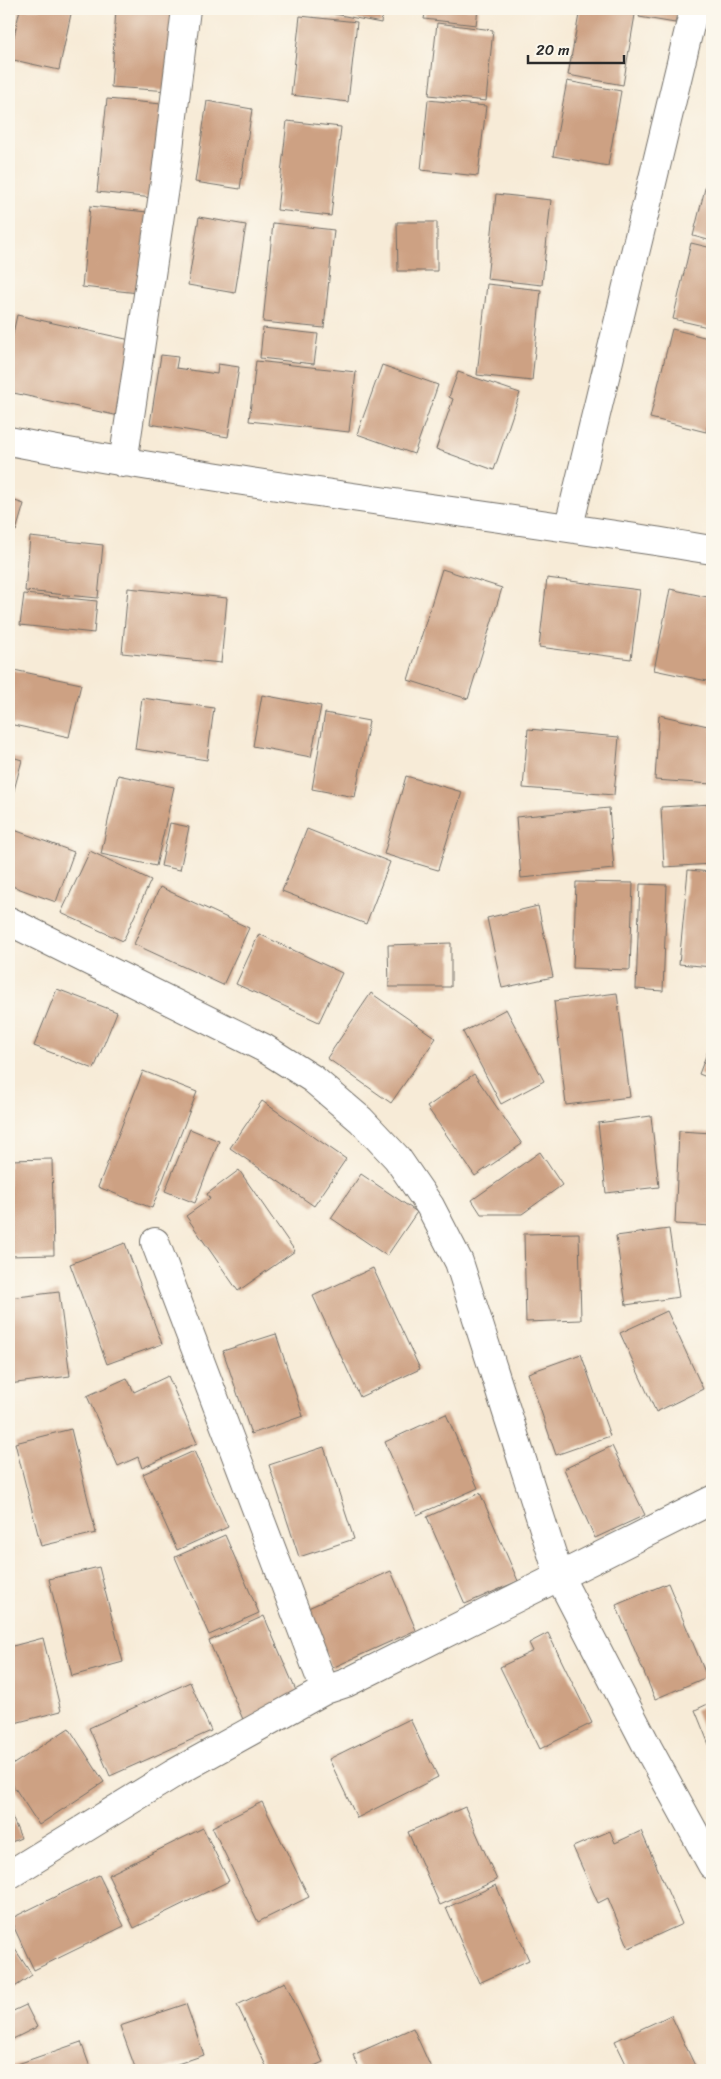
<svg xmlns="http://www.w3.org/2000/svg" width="721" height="2079" font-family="Sriracha,sans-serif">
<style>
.building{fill:#cda183}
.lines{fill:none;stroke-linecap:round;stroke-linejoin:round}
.minor-casing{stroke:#726e67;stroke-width:30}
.minor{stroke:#fff;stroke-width:28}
</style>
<rect width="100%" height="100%" fill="#fbf7ec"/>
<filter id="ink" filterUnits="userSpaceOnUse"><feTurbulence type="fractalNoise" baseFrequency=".02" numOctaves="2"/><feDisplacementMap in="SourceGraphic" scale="10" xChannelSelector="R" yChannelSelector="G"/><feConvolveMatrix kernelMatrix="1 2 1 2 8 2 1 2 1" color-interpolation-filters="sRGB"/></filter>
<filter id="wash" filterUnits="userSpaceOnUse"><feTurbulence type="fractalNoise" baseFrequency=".0096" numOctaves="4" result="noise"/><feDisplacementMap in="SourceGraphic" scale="20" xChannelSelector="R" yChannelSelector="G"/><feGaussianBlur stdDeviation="1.12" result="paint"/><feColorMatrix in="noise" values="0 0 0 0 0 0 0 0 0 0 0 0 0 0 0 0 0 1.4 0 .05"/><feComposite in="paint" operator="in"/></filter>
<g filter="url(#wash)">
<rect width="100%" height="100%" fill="#f7ebd7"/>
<g id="blocks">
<path class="building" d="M9,9H13L10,25H9Z
M20,9H72L59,70L9,59Z
M116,9H175L170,91L111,87Z
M309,9H383L381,23Z
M426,9H478L476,25L424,19Z
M580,9H636L623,85L568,75Z
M641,9H678L675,23L639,17Z
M300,16L357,22L348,102L291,95Z
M437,23L493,30L486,101L429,95Z
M567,81L621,91L608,166L553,156Z
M107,99L162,104L153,198L97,192Z
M428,100L486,106L478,176L421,170Z
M207,101L252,109L240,189L195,182Z
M287,121L341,127L331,216L277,210Z
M712,161V241L693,236Z
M496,194L551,200L542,285L487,279Z
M90,206L147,212L139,293L82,287Z
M199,217L246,225L235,293L188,285Z
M397,222H437V271H398Z
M273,223L334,230L324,328L263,322Z
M691,243L712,248V328L673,319Z
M487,284L541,290L532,381L477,375Z
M17,315L135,341L119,416L9,392V352Z
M263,328L318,334L314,364L260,358Z
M672,329L712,339V408L706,432L650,418Z
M161,355L178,357L176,368L217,374L218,364L239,367L228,437L150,424Z
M256,361L356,372L349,432L249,421Z
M382,365L438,385L414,454L357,434Z
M458,372L520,393L494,470L436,449L453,399L449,397Z
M9,499L24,504L16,531L9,529Z
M30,537L103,545L98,598L25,591Z
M442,569L502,588L468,699L408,680Z
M547,578L640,590L631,659L539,647Z
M128,588L227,598L221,663L122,653Z
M670,589L712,598V682L654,670Z
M24,594L97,601L94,633L20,625Z
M9,669L81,684L69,737L9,724Z
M262,695L321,706L311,757L253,746Z
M142,698L214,708L207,760L135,749Z
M325,713L369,721L355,797L312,789Z
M659,715L712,727V784L655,780Z
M528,729L619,737L614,795L523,788Z
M9,756L22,760L9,809Z
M118,775L174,787L156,866L101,854Z
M406,776L462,792L438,870L384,854Z
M712,804V864L664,867L661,807Z
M609,808L614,869L521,878L516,817Z
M170,823L189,827L180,870L161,866Z
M9,828L74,852L56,902L9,885Z
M307,829L390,862L366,924L282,891Z
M90,851L151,880L123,941L61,913Z
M688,870L712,872V967L679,964Z
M576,882L633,883L630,970L573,968Z
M640,884L667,885L663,991L636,989Z
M160,887L249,928L223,985L134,944Z
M538,906L553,977L502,988L487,918Z
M259,934L342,973L319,1022L236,984Z
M451,943V987H389L388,945Z
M57,989L117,1012L94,1069L34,1046Z
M371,993L436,1038L391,1103L327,1058Z
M617,993L630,1097L566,1105L554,1001Z
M506,1009L544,1081L501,1104L463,1032Z
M712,1040V1079L699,1074Z
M143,1071L197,1092L152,1208L98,1187Z
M474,1074L522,1144L475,1176L427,1107Z
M262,1101L346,1159L314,1206L230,1148Z
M651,1116L659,1187L606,1193L598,1123Z
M190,1129L219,1141L195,1203L165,1191Z
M679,1131L712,1133V1226L675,1224Z
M540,1152L562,1185L522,1214H481L472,1200Z
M52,1159L54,1255L9,1256V1160Z
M239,1170L295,1251L238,1291L186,1216L210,1199L207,1194Z
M361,1174L417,1212L387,1256L331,1218Z
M669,1229L679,1297L626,1305L616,1236Z
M579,1233L581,1320L526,1322L524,1234Z
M125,1243L162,1344L107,1364L70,1264Z
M373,1268L420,1369L360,1397L313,1296Z
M59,1292L70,1376L9,1384V1298Z
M667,1311L703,1389L656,1412L620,1333Z
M276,1334L303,1416L251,1434L223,1351Z
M581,1354L610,1436L556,1455L528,1373Z
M168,1376L197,1443L142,1468L138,1457L118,1466L87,1396L127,1378L134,1392Z
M446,1414L478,1488L417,1515L385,1442Z
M71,1429L96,1533L41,1546L15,1443Z
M612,1446L645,1515L595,1538L564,1469Z
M324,1447L354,1539L299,1557L269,1465Z
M194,1451L228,1527L177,1550L143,1474Z
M480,1493L518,1581L465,1604L427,1517Z
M225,1535L259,1613L209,1635L175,1557Z
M99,1567L123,1662L72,1676L49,1579Z
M391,1571L416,1630L332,1668L306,1609Z
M668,1583L707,1677L655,1699L616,1605Z
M264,1616L300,1700L245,1724L209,1641Z
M548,1633L592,1723L540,1749L500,1667L533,1651L529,1643Z
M43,1638L61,1711L11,1724L9,1714V1647Z
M190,1682L211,1731L110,1776L89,1728Z
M712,1702V1752L695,1710Z
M410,1719L438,1777L357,1818L329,1759Z
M69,1728L104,1782L39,1825L9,1779V1767Z
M262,1802L309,1897L258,1922L212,1827Z
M465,1807L497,1880L440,1905L408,1832Z
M9,1810L21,1838L9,1843Z
M203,1828L229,1881L134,1928L108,1875Z
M610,1831L615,1843L641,1831L682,1924L629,1948L608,1898L598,1903L573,1847Z
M99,1875L124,1926L34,1970L10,1919Z
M496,1885L529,1960L479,1983L446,1908Z
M9,1940L32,1975L9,1991Z
M285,1982L323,2062L305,2070H268L237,2005Z
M186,2004L204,2055L160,2070H136L120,2026Z
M26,2005L37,2027L9,2041V2013Z
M671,2015L697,2070H629L615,2041Z
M413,2028L432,2070H360L353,2055Z
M81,2042L91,2070H9V2067Z"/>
</g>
</g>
<g filter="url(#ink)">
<use href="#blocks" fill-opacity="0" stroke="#726e67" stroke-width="1"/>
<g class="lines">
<g class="minor-casing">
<path id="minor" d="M9,441C242,486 478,512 712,550
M123,463L165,181L186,9
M569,526L694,9
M9,921L264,1048L313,1079L361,1120L397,1158L430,1206L459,1262L559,1576L648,1748L712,1865
M155,1242L325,1690
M9,1875L173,1774L325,1690L346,1683L712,1500"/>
</g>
<use href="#minor" class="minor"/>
</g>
</g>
<rect width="721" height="2079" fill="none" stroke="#fbf7ec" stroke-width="30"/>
<path d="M528 55v8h96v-8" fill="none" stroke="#2b2b2b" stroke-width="2.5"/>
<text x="536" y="55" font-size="15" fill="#2b2b2b" stroke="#fbf7ec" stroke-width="4" paint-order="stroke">20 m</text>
</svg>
